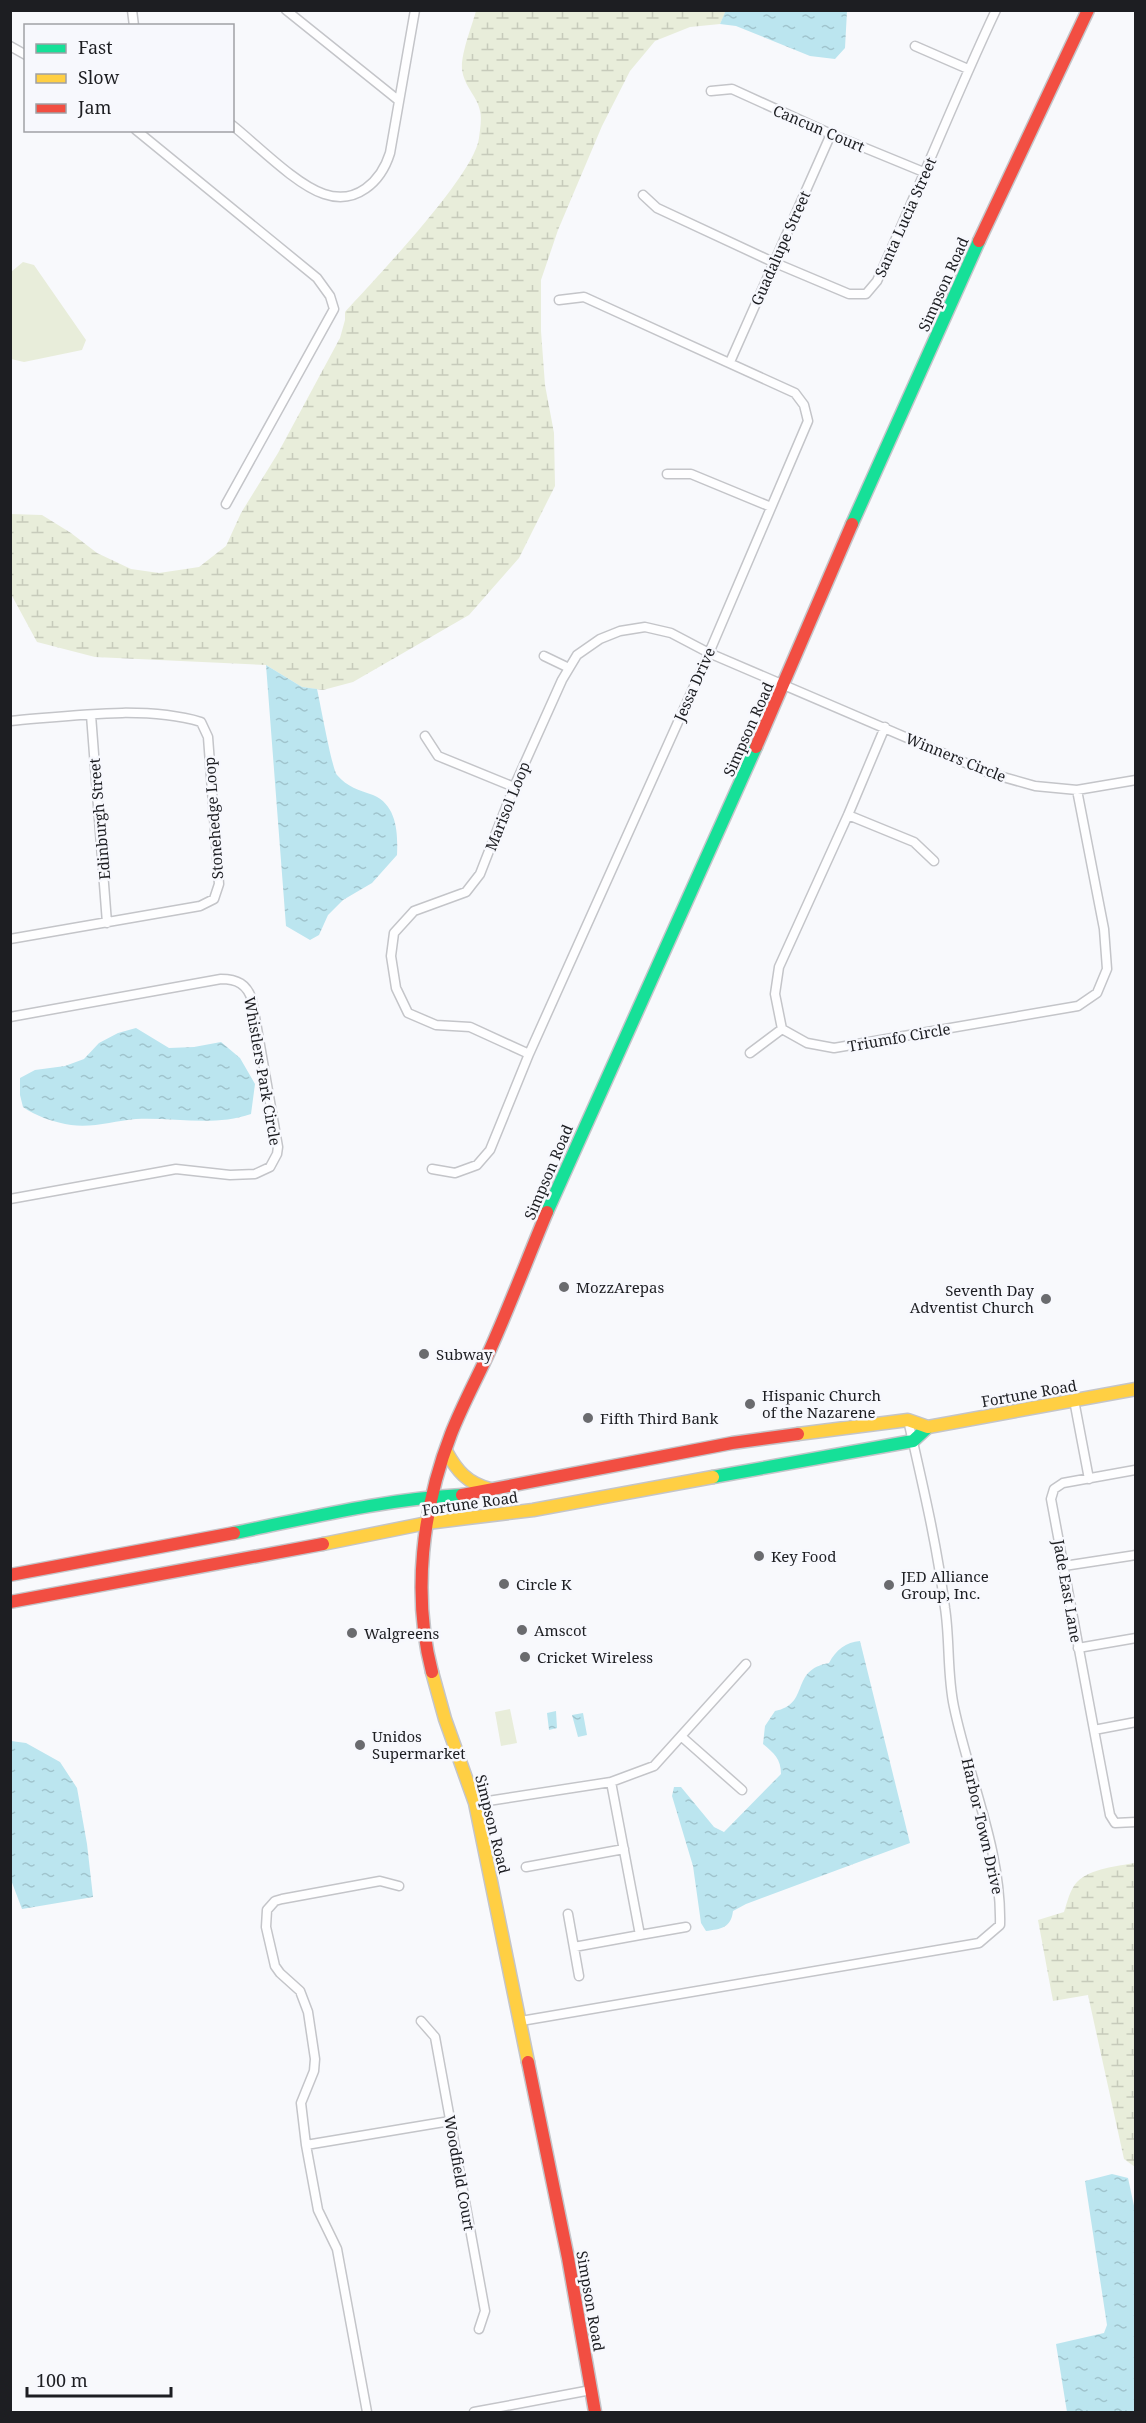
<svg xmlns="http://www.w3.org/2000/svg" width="1146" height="2423" font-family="'Noto Serif',serif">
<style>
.green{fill:#e8edda}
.wetland{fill:url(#wetland-marsh)}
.water{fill:url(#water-ripples)}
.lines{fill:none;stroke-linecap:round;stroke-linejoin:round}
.street-casing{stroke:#c4c5c9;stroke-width:11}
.fast-casing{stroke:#c4c5c9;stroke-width:15}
.slow-casing{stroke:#c4c5c9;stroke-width:15}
.jam-casing{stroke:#c4c5c9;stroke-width:15}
.street{stroke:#fefeff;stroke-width:8}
.fast{stroke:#16e098;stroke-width:12}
.slow{stroke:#ffcf43;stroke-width:12}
.jam{stroke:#f24e42;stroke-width:12}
.poi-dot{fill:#6a6b6e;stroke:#f7f8fd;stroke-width:2}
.labels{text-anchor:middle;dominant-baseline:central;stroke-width:5;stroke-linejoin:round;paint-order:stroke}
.street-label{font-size:15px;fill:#1d1e22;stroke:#f7f8fd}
.poi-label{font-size:15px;fill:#1d1e22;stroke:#f7f8fd;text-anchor:start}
</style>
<defs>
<pattern id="wetland-marsh" width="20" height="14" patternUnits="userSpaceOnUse" patternTransform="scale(1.5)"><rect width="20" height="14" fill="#e8edda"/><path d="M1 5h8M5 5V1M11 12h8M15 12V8" fill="none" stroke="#c7cbbb"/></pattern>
<pattern id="water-ripples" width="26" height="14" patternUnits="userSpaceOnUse" patternTransform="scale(1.5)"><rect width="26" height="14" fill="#bbe5ef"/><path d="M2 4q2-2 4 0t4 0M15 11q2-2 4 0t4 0" fill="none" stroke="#a0c4cd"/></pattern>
</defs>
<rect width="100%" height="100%" fill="#f8f9fc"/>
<path class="green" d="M23,262L34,265L86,340L82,350L24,362L11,359V272Z
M510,1709L517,1743L501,1746L495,1712Z"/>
<path class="wetland" d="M476,11H726L720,24L690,27L655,41L630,71L602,126L558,230L541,280V331L545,385L554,433L555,486L519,558L469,615L353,682L323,690L302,687L266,665L95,657L37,642L11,594L10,514L42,515L71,533L97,553L131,569L159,573L199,567L226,546L241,513L278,453L340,338L345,320V312C373,281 475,175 479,138C480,130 482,118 480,111C478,97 464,87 462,69C461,53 472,26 476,11Z
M1135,1863H1136L1135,2167L1124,2159L1088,1995L1053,2001L1038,1920L1064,1912C1067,1903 1070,1889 1077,1882C1091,1868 1118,1866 1135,1863Z"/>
<path class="water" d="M726,10L847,11L845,48L835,59L810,56L736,26L720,24Z
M266,665L302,687L317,689C320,702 332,769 337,775C347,787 359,790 373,795C397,805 398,833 397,855L372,883L343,900L328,915L319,935L310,940L286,926Z
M136,1028L169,1048L194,1047L221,1042L240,1058L255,1084L251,1114C214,1127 174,1117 136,1119C114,1121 93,1128 71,1125C56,1123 35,1116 23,1107L20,1095V1078L35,1070L65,1066L84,1059L99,1043L118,1033Z
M860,1641L910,1843L746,1904L733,1911C731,1928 721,1929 706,1931L701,1923L693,1866L672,1796L674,1787H681L714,1827L724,1832L781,1774C781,1759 774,1753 763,1744L765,1726L775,1711C811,1704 789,1670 829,1663C836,1650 846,1642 860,1641Z
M556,1711L557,1728L549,1730L547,1713Z
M583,1713L587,1735L578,1737L572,1715Z
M11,1741L26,1743L60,1762L77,1788L87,1844L93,1897L22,1909L11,1880Z
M1112,2174L1128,2178L1136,2215L1135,2412H1067L1056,2344L1104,2333L1107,2325L1085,2181Z"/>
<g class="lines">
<g class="street-casing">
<path id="street" d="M132,10L134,26
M286,10L398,100
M10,46L26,55
M915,46L968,69
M711,91L732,89L831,134L926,173
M232,125C256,144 296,185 324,194C356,205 381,182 390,153L415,10
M136,130L317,278L330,296L334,309L226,504
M643,195L657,208L773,262L849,294H866L877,281C918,191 954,99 996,10
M730,362L831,134
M667,474H691L771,507
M544,656L569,668
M91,715L107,923
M10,721C71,716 143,705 201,722L208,737L219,884L214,899L200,906L10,939
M885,727L848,815L779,967L775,994L782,1029L807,1043L834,1048L1078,1006L1097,993L1107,969L1104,929L1077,790
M425,736L438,756L514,787
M848,815L914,842L934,861
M10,1017L221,979C237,979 247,984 252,1000L278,1147L277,1154L270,1167L255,1174L230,1175L176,1169L10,1199
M750,1053L782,1029
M529,1054L470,1027L436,1025L408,1013L396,988L391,956L394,933L414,911L466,892L480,874L514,787L562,680L577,655L600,639L620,631L645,627L671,633L709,653L989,773L1035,786L1077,790L1136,780
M432,1169L455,1173L477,1165L490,1150L529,1054L709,653L808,421L804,405L795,393L584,297L559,300
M1074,1400L1089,1479
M1064,1566L1136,1555
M1078,1648L1136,1638
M1136,1722L1094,1730L1110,1815L1115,1823L1136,1822
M1094,1730L1051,1499L1054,1489L1063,1483L1135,1470
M682,1737L742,1790
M475,1803L611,1782L654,1766L746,1664
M526,1867L624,1849
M568,1914L579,1976
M640,1935L686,1927
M574,1947L640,1935L611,1782
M421,2021L435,2037L485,2311L479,2329
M521,2021L979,1943L1000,1925C1002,1851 969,1779 954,1707C947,1675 950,1640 945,1608C937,1544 922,1482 908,1420
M306,2145L450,2121
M367,2412L337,2249L318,2210L306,2145L301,2103L314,2071L315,2059L308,2012L300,1991L280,1973L275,1966L266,1927L267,1910L275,1901L282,1899L380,1881L399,1886
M474,2412L591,2390"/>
</g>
<g class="fast-casing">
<path id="fast" d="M852,524L979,241
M547,1212L756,747
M713,1477L913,1441L928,1427
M234,1533C309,1518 385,1499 462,1495"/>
</g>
<g class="slow-casing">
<path id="slow" d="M798,1434L908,1420L928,1427L1136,1389
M446,1451C457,1471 467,1483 490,1489
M323,1544L427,1523L533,1510L713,1477
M432,1672L445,1719L475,1803L528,2062"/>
</g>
<g class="jam-casing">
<path id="jam" d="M979,241L1088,10
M756,747L852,524
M462,1495L732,1443L798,1434
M10,1575L234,1533
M10,1602L323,1544
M432,1672C412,1595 422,1509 451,1434C463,1403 480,1373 493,1343C512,1300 529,1255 547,1212
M528,2062L568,2258L595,2412"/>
</g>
<use href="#street" class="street"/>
<use href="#fast" class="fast"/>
<use href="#slow" class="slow"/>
<use href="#jam" class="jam"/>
</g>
<g class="poi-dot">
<circle cx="564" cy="1287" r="6"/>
<circle cx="1046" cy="1299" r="6"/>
<circle cx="424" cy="1354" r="6"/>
<circle cx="750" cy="1404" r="6"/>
<circle cx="588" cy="1418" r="6"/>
<circle cx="759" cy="1556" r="6"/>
<circle cx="504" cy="1584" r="6"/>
<circle cx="889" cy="1585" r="6"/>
<circle cx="522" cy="1630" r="6"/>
<circle cx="352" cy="1633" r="6"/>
<circle cx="525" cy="1657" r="6"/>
<circle cx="360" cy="1745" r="6"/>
</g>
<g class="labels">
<g class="street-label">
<text transform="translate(819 128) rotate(23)">Cancun Court</text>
<text transform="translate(905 217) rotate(-66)">Santa Lucia Street</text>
<text transform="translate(780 248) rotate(-66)">Guadalupe Street</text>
<text transform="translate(943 284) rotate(-66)">Simpson Road</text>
<text transform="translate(694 684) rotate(-66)">Jessa Drive</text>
<text transform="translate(748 729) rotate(-66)">Simpson Road</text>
<text transform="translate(956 757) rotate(22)">Winners Circle</text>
<text transform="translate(507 806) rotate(-68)">Marisol Loop</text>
<text transform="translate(213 818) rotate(-94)">Stonehedge Loop</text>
<text transform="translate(99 819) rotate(-95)">Edinburgh Street</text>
<text transform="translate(899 1037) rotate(-10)">Triumfo Circle</text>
<text transform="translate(263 1071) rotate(80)">Whistlers Park Circle</text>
<text transform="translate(548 1172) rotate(-67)">Simpson Road</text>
<text transform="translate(1029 1393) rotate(-10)">Fortune Road</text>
<text transform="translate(470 1503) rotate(-8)">Fortune Road</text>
<text transform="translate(1068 1591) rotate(80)">Jade East Lane</text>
<text transform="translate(493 1824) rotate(76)">Simpson Road</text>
<text transform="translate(983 1826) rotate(77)">Harbor Town Drive</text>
<text transform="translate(460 2173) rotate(80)">Woodfield Court</text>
<text transform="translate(591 2301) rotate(80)">Simpson Road</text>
</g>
<g class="poi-label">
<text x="576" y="1287">MozzArepas</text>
<text x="1034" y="1290" text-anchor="end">Seventh Day<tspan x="1034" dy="17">Adventist Church</tspan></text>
<text x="436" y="1354">Subway</text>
<text x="762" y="1395">Hispanic Church<tspan x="762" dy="17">of the Nazarene</tspan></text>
<text x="600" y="1418">Fifth Third Bank</text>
<text x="771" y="1556">Key Food</text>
<text x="901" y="1576">JED Alliance<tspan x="901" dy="17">Group, Inc.</tspan></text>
<text x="516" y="1584">Circle K</text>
<text x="534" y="1630">Amscot</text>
<text x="364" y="1633">Walgreens</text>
<text x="537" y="1657">Cricket Wireless</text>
<text x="372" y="1736">Unidos<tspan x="372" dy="17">Supermarket</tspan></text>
</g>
</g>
<rect width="1146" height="2423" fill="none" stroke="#1d1e22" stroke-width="24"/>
<rect x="24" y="24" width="210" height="108" fill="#f7f8fd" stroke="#a0a1a5" stroke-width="1.5"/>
<rect x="36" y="44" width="30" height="9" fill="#16e098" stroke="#a0a1a5" stroke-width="1.5"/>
<text x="78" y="54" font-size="18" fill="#1d1e22">Fast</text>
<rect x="36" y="74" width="30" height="9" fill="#ffcf43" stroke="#a0a1a5" stroke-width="1.5"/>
<text x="78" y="84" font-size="18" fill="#1d1e22">Slow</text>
<rect x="36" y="104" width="30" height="9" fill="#f24e42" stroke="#a0a1a5" stroke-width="1.5"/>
<text x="78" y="114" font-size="18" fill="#1d1e22">Jam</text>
<path d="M27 2387v9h144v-9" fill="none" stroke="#1d1e22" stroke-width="3"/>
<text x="36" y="2387" font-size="18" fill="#1d1e22" stroke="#f7f8fd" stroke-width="4.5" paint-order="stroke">100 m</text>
</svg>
